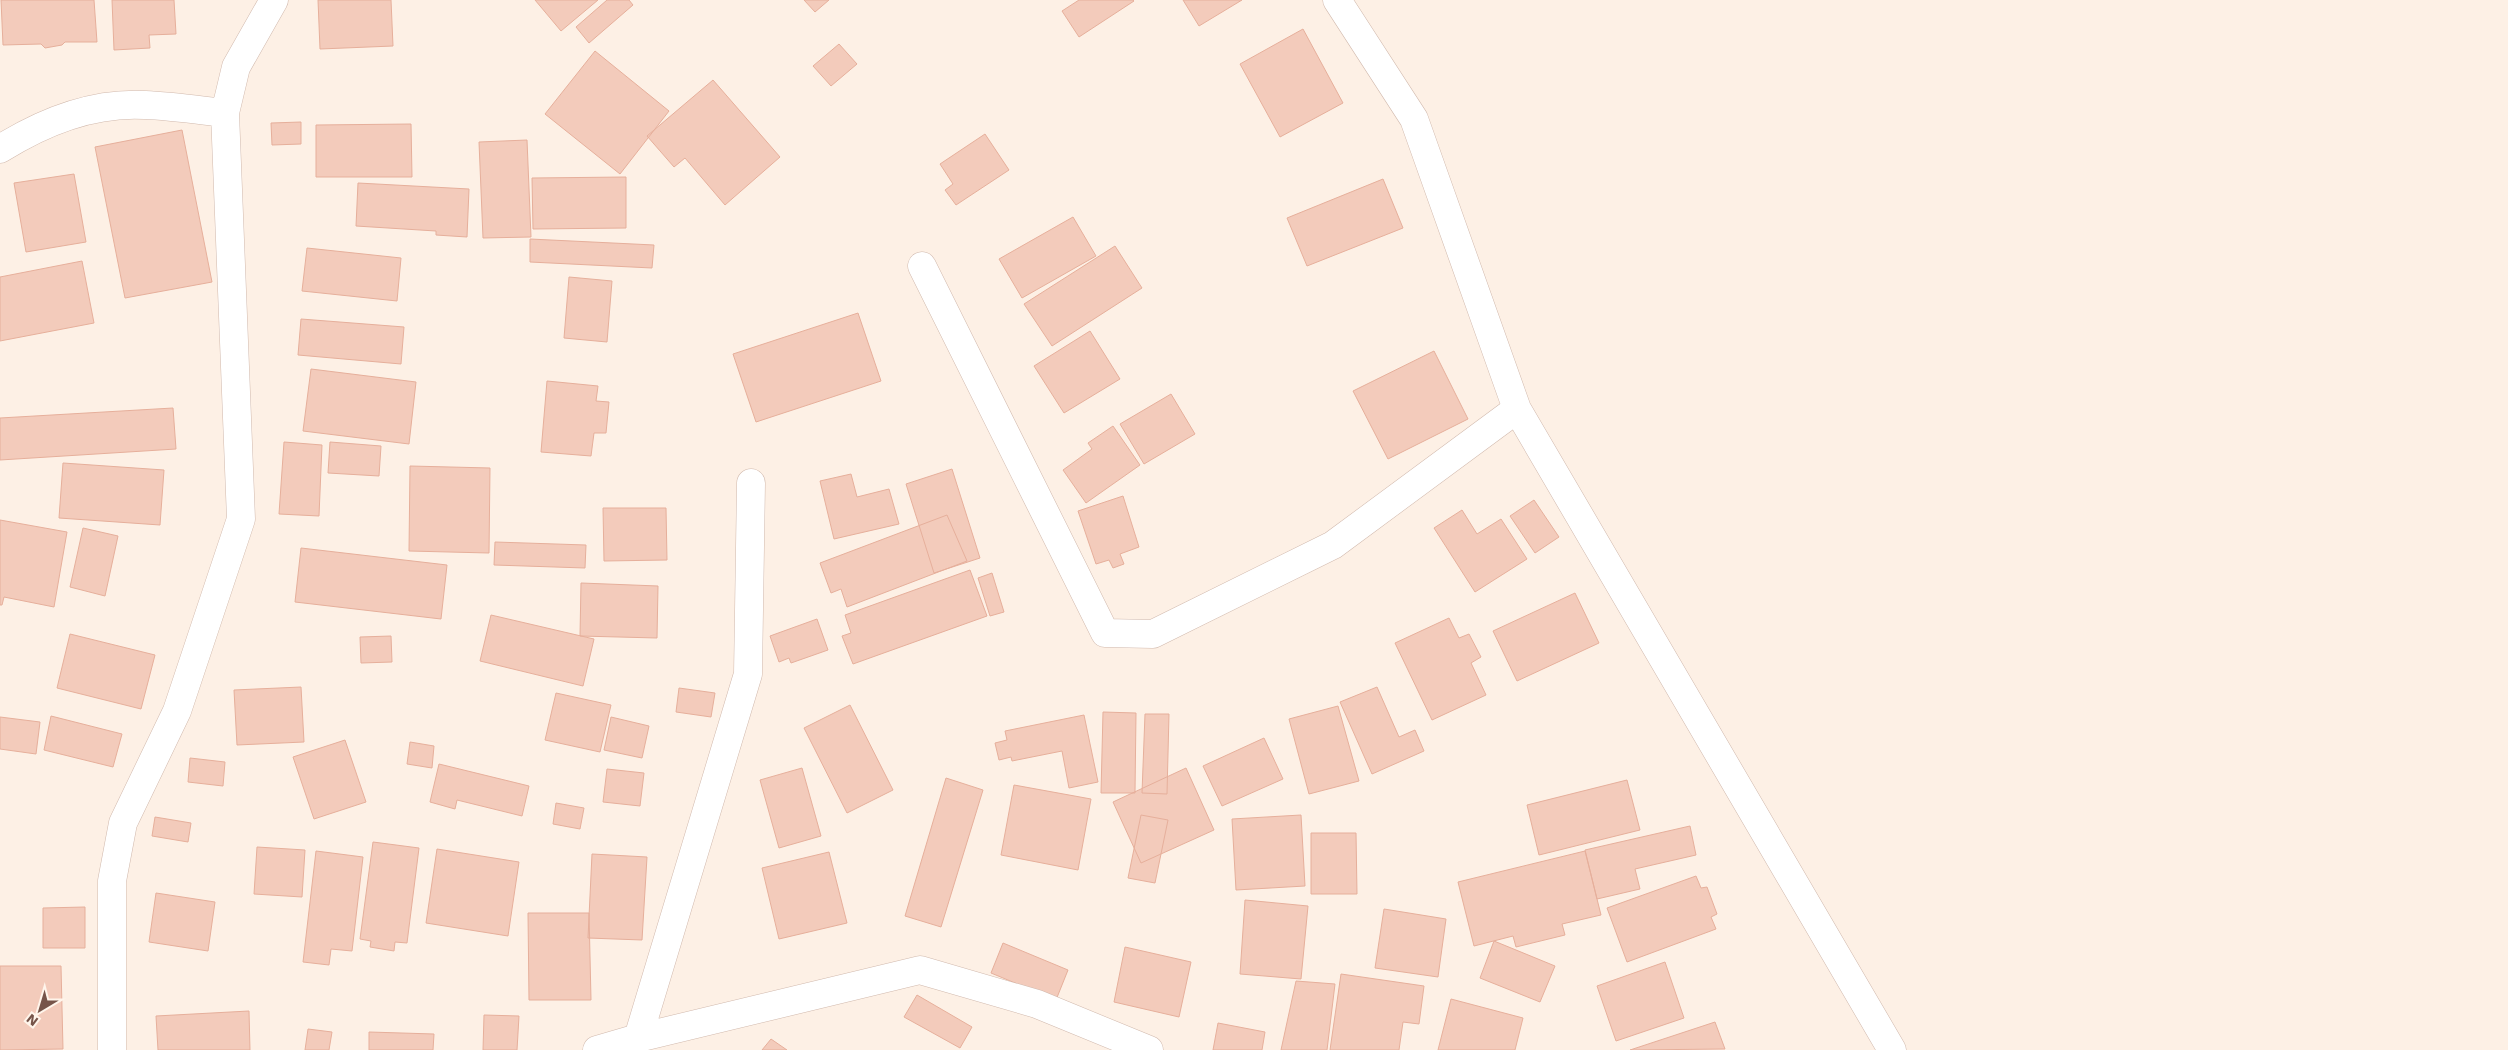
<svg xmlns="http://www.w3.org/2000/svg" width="2508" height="1050" font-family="'Work Sans',sans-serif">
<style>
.building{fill:#f3cbbb;stroke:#e6af9b}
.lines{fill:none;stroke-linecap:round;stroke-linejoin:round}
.minor-casing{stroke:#d1b9ad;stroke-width:29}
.minor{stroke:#fff;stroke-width:28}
</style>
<rect width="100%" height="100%" fill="#fdf0e5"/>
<path class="building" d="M1,0H94L97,42H65L62,45L45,48L41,44L3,45Z
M112,0H174L176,34L149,35L150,48L114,50Z
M318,0H391L393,46L320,49Z
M535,0H598L561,31Z
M607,0H629L633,5L589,43L576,27Z
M804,0H829L815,12Z
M1079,0H1133L1134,1L1079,37L1062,11Z
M1183,0H1242L1199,26Z
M1303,29L1343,103L1280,137L1240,64Z
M839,44L857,64L831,86L813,66Z
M595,51L669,111L620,174L545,114Z
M713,80L780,157L725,205L685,158L674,167L647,136Z
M301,122V144L272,145L271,123Z
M411,124L412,177H316V125Z
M182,130L212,282L125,298L95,147Z
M985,134L1009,170L956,205L945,190L953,184L940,164Z
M527,140L531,237L483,238L479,142Z
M74,174L86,242L26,252L14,183Z
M626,177V228L533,229L532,178Z
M1383,179L1403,228L1307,266L1287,218Z
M358,183L469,189L467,237L436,235V231L356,226Z
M1073,217L1096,256L1022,298L999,259Z
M530,239L654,245L652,268L530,262Z
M1115,246L1142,288L1052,346L1024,304Z
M307,248L401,258L397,301L302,291Z
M82,261L94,323L0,341V277Z
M569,277L612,281L607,342L564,338Z
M858,313L881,381L756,422L733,354Z
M301,319L404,327L401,364L298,355Z
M1090,331L1120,379L1064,413L1034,366Z
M1434,351L1468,419L1388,459L1353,391Z
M311,369L416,382L409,444L303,431Z
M547,381L598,386L596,401L609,402L606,433H594L591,456L541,452Z
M1171,394L1195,434L1144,464L1120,424Z
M173,408L176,449L0,460V418Z
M1113,426L1140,465L1086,503L1063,470L1092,449L1088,443Z
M284,442L322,445L319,516L279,514Z
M330,442L381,446L379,476L328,473Z
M63,463L164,470L160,525L59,518Z
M410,466L490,468L489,553L409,551Z
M952,469L980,558L934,573L906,484Z
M851,474L857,497L889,489L899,524L834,539L820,481Z
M1123,496L1139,547L1120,554L1124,564L1113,568L1109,560L1096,564L1078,511Z
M1534,500L1559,537L1535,553L1510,516Z
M603,508H666L667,560L604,561Z
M1462,510L1477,534L1501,519L1527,559L1475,592L1434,528Z
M947,515L967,561L847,607L841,589L831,593L820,563Z
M0,520L67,532L54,607L4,597L2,605H0Z
M83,528L118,536L105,596L70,587Z
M495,542L586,545L585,568L494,565Z
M301,548L447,565L441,619L295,602Z
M970,570L987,616L853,664L842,636L851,633L845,615Z
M992,573L1004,612L990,616L978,578Z
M581,583L658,586L657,638L580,636Z
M1575,593L1599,643L1517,681L1493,631Z
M491,615L594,639L583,686L480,661Z
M1449,618L1459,638L1469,634L1481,657L1471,663L1486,695L1432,720L1395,643Z
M817,619L828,650L791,663L789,658L779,662L770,636Z
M70,634L155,655L141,709L57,688Z
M391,636L392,662L361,663L360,637Z
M301,687L304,742L237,745L234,690Z
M1377,687L1399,737L1415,730L1424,751L1372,774L1340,702Z
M679,688L715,693L711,717L676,712Z
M556,693L611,705L600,752L545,740Z
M850,705L893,790L847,813L804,728Z
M1338,706L1359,781L1309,794L1289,719Z
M1103,712L1136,713L1135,793H1101Z
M1145,714H1169L1167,794L1142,793Z
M1084,715L1098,782L1069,788L1062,751L1012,761L1011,757L999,760L995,743L1007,740L1005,731Z
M51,716L122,734L113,767L44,750Z
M0,717L40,722L36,754L0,749Z
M611,717L649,726L642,758L604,750Z
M1264,738L1283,779L1222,806L1203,766Z
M345,740L366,802L314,819L293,757Z
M410,742L434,746L432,768L407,764Z
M190,758L225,762L223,786L188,782Z
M439,764L529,786L522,816L457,800L455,809L430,802Z
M802,768L821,836L779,848L760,780Z
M1186,768L1214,830L1141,863L1113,802Z
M607,769L644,773L640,806L603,802Z
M946,778L983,790L941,927L905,916Z
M1627,780L1640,830L1539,855L1527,805Z
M1014,785L1091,799L1078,870L1001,855Z
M556,803L584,808L580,829L553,824Z
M1141,815L1168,820L1155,883L1128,878Z
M1301,815L1305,886L1236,890L1232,819Z
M155,817L191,823L188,842L152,836Z
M1690,826L1696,855L1635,869L1640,889L1597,899L1585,850Z
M1311,833H1356L1357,894H1311Z
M373,842L419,848L407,943L395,942L394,951L370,947L371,941L360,939Z
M257,847L305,850L302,897L254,894Z
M437,849L519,862L508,936L426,923Z
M316,851L363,857L352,951L331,949L329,965L303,962Z
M1585,851L1601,915L1562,924L1565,935L1516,947L1513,936L1474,946L1458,882Z
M829,852L847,923L779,939L762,868Z
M592,854L647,857L642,940L588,938Z
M1696,876L1701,888L1707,887L1717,914L1711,917L1716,929L1627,962L1607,908Z
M156,893L215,902L208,951L149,942Z
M1245,900L1308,906L1301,979L1240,974Z
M85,907V948H43V908Z
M1384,909L1446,919L1438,977L1375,968Z
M528,913H589L591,1000H529Z
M1494,941L1555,966L1540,1002L1480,978Z
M1003,943L1068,970L1056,1000L991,973Z
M1125,947L1191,962L1179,1017L1114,1002Z
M1665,962L1684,1018L1616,1041L1597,986Z
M0,966H61L63,1049L0,1050Z
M1341,974L1424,986L1419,1024L1403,1022L1399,1050H1330Z
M1296,981L1335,984L1327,1050H1281Z
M917,995L972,1027L960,1048L904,1017Z
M1451,999L1523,1018L1515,1050H1438Z
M249,1011L250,1050H158L156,1016Z
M484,1015L519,1016L517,1050H483Z
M1715,1022L1725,1049L1630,1050Z
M1218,1023L1265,1032L1262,1050H1213Z
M308,1029L332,1032L329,1050H305Z
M369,1032L434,1034L433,1050H369Z
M771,1039L787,1050H762Z"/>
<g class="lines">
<g class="minor-casing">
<path id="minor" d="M1337,0L1414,119L1517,409
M0,149C43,122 93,102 145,105C171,106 198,110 225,113
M922,266L1105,633L1153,634L1333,545L1517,409L1892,1050
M638,1038L920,970L1037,1004L1149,1050
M112,1050V881L123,823L177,711L241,519L225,113L236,67L274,0
M597,1050L638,1038L748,674L751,483"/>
</g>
<use href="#minor" class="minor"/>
</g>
<g transform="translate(40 1010) rotate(218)" stroke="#fff5eb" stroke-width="4" paint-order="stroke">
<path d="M0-4L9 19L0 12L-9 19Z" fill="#765449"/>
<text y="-8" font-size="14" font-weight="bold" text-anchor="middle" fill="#765449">N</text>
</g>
</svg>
